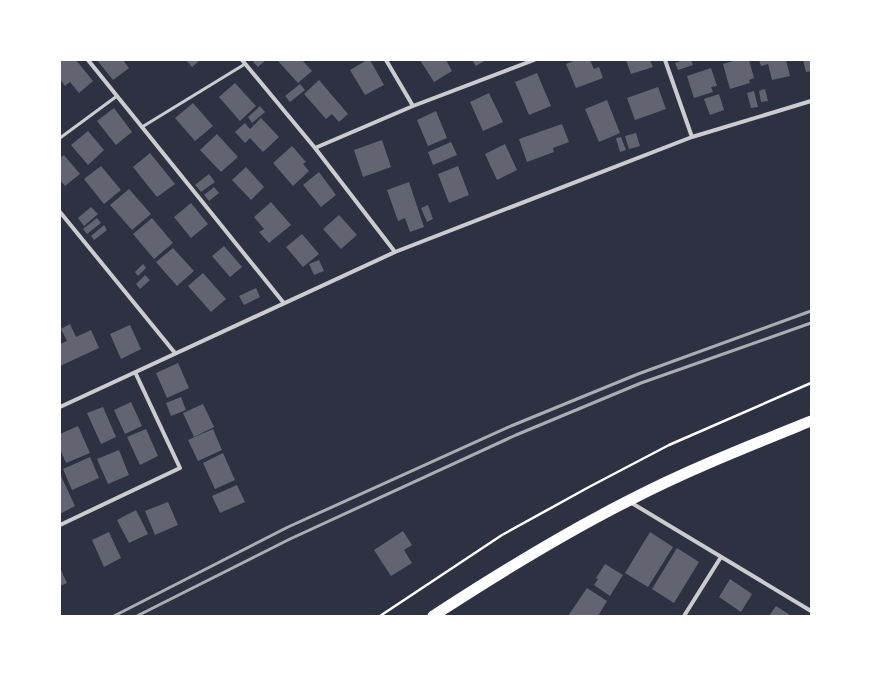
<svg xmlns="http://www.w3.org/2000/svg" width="871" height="676" font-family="'Alegreya Sans',sans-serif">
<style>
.building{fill:#626471}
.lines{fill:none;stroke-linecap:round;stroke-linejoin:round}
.path{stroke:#fff;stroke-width:2.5}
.service{stroke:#caccd0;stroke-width:3}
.minor{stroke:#caccd0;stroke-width:4}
.trunk{stroke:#fff;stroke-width:11}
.rail{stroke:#abadb3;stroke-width:3}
</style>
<rect width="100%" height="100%" fill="#2d3142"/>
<path class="building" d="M60,60H76L93,81L79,93L70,82L65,86L60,79Z
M97,60H123L129,68L113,80Z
M186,60H200L192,67Z
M255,60H266L258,67L253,62Z
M277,60H302L312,71L298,83Z
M367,60H370L384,85L365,95L350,70Z
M420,60H446L452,71L434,82Z
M472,60H486L476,66Z
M576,60H590L594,69L599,67L603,78L576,88L566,64Z
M626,60H650L653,67L631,74Z
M684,60H691L693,65L678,70L675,63Z
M737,60H749L754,78L749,80L750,83L730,89L723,64Z
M759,60H786L790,76L772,80L768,64L761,66Z
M803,60H811V71L806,72Z
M711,68L717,86L711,87L713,92L694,98L687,76Z
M537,73L551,106L529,115L515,82Z
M319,80L348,114L339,122L332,114L326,119L304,94Z
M235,83L256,106L240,121L219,97Z
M300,84L305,90L290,102L285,96Z
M658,87L666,109L635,120L627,98Z
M765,89L768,101L761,102L759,91Z
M754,91L758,107L751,108L747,93Z
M489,93L503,122L483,131L470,102Z
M719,94L724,110L710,115L704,99Z
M607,100L620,133L599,142L585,109Z
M193,103L213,126L195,141L175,118Z
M260,106L265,112L252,123L248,117Z
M114,108L132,132L116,145L97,121Z
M436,111L447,138L428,146L417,120Z
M261,118L279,137L263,152L250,138L245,143L235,132L245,123L250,129Z
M562,124L569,142L553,148L554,152L527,162L519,139Z
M88,131L104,150L88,165L71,145Z
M636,133L640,146L629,149L625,136Z
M217,134L238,157L221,172L200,150Z
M621,137L626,150L620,152L616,138Z
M382,140L391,167L363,177L354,150Z
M451,142L457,155L433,165L428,152Z
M505,144L517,170L497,180L485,154Z
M292,146L306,162L303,164L309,171L293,186L273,163Z
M150,153L175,184L157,197L133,167Z
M64,155L80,174L65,186L60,180V158Z
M101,166L121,190L104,204L84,179Z
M458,166L469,195L449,203L438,174Z
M246,167L264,187L251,200L232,180Z
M319,172L336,195L321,207L303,185Z
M209,174L215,182L201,192L195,185Z
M409,182L424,227L410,232L405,218L398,221L387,190Z
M214,187L219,193L209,201L204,195Z
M129,189L151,214L132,230L110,205Z
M271,202L291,225L269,243L259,232L264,229L254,217Z
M191,203L208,224L191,238L174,217Z
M428,205L433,219L427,222L421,208Z
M91,207L98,214L84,226L78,218Z
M339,215L357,235L341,249L323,229Z
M97,218L101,223L87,234L83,229Z
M152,218L173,243L154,259L133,234Z
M104,225L107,230L94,240L91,236Z
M302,234L319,254L303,267L286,247Z
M224,246L242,267L230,277L212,256Z
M173,248L194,271L177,286L156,262Z
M319,260L324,271L314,275L309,264Z
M143,264L146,268L138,276L135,272Z
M203,273L226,299L211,312L188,286Z
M145,275L150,280L140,289L136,284Z
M256,288L260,297L244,305L239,296Z
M70,324L76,337L91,330L99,348L60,366V344L67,341L61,329Z
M130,325L141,349L121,359L110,334Z
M178,363L189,388L167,398L156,373Z
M181,397L186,410L171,416L166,403Z
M131,402L142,426L125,434L114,410Z
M203,404L214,427L194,437L183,413Z
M103,407L116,437L101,444L87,413Z
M78,426L90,453L66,463L60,449V434Z
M146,429L158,456L140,465L127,437Z
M213,429L222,450L198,461L188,440Z
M119,450L129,475L108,484L97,459Z
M223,453L235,480L215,489L203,463Z
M90,457L99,478L72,490L63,469Z
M60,474L75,506L60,514Z
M237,485L245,502L220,513L212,496Z
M168,502L178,525L155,535L145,511Z
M136,510L148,534L129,543L117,520Z
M403,531L412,545L404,550L412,563L391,576L374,550Z
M109,532L121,558L104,567L92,540Z
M650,532L673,547L648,587L625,573Z
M677,548L699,562L674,603L652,589Z
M605,564L623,575L610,596L594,585L598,579L596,578Z
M60,568L67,583L60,586Z
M730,579L752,594L741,612L719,597Z
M587,588L607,601L598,616H568Z
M776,606L790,615L789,616H769Z"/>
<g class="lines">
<path class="path" d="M380,616L502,535L589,487L669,445L811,383"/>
<path class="service" d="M142,127L245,64
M60,138L117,96"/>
<path class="minor" d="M88,60L283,302
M242,60L315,148L395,252
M386,60L413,106
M665,60L692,137
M315,148L413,106L534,60
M60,212L175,353
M60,407L395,252L692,137L811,101
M630,502L811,611
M60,525L180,468L135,372
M684,616L721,557"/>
<path class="trunk" d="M433,616C496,575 561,535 628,501C688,470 749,446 811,421"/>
<path class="rail" d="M114,616L288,527L511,426L638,374L811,311
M137,616L290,539L516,435L641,383L811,323"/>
</g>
<rect width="871" height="676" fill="none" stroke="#ffffff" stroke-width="122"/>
</svg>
